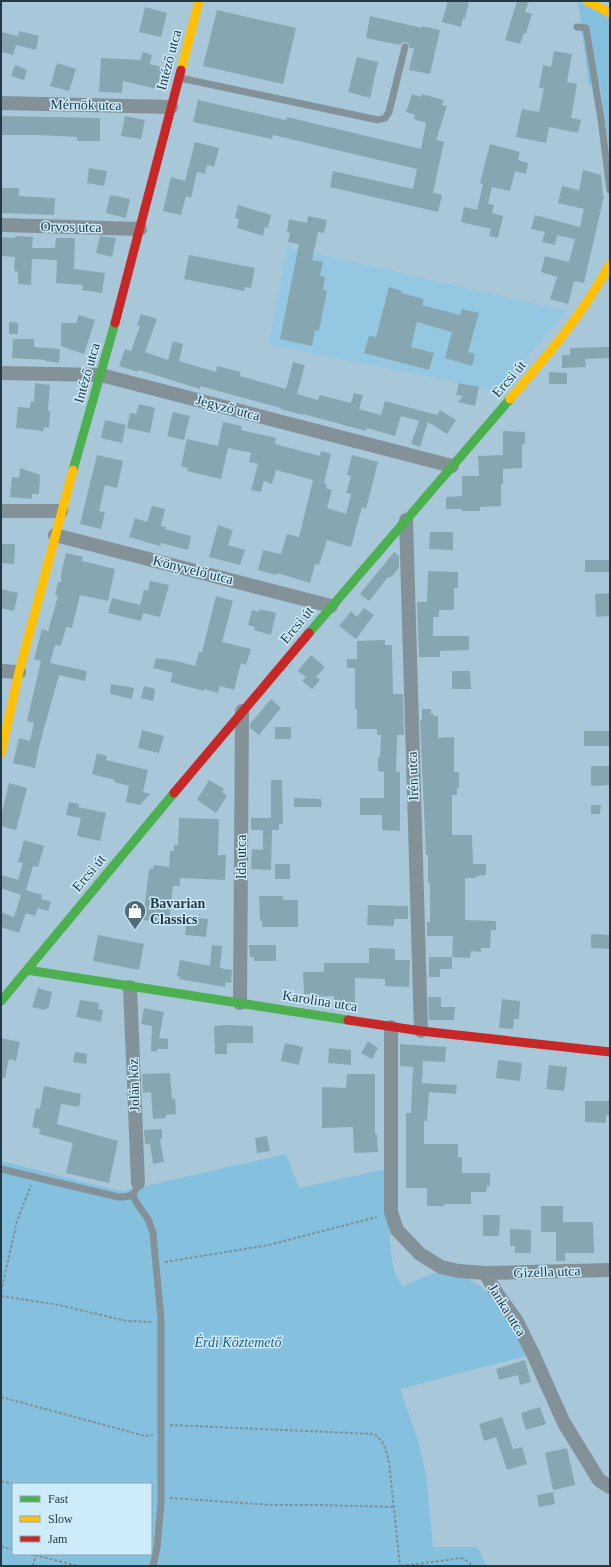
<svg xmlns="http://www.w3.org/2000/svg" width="611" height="1567" font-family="'Times New Roman',serif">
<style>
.built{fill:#94c8e2}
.green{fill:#85c1de;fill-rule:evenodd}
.building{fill:#86a7b2}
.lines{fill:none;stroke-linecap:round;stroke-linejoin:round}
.path{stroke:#7f9198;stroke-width:2;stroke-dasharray:3 2;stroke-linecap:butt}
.lane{stroke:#839299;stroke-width:7}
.street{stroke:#839299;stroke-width:14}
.fast{stroke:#4caf50;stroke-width:9}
.slow{stroke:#ffc107;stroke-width:9}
.jam{stroke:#c62828;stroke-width:9}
.labels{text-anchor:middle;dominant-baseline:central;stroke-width:3;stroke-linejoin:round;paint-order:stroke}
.street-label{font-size:14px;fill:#213a46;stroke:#ceebfa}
.poi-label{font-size:14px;font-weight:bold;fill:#213a46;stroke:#ceebfa;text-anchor:start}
.park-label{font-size:14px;font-style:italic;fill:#255f79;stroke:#ceebfa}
</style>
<rect width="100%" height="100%" fill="#a8c8d9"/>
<path class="built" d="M287,247L567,311L497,391L269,344Z"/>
<path class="green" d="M578,1L610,18V156L600,85L589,86Z
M286,1154L299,1188L386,1169L391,1253L395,1275L403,1286C414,1282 426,1275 437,1273C483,1268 512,1320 530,1355L400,1389L418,1440L426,1474L433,1547H477L487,1566H1V1161L107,1188L123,1191ZM13,1484H151V1554H13Z"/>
<path class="building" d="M448,1H469L465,19L463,18L461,27L442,22Z
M517,1H529L525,12L532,14L526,33H524L520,44L505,40Z
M145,7L167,13L161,37L139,32Z
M217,10L296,28L283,84L203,66Z
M370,16L422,28V26L440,30L430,74L409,70L414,48H410L408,43L404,42L400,45L366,38Z
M19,31L39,36L36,50L16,45L13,55L1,52V32L18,36Z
M554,51L572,54L567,82L577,84L571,118L581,120L578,133L549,127L546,143L516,137L522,109L539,112L544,88H539L543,65L551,67Z
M143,52L152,55L150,64L162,67L157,89L123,81L122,93L99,92L101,58L140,60Z
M357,57L378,62L370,98L348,92Z
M57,63L76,69L69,91L50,86Z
M15,65L27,70L24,80L11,76Z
M412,94L421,97L422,94L444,100L442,105L447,106L436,140L444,142L433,193L442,195L438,212L330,187L333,171L413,189L417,169L273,135L272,139L193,122L198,100L286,120L287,117L421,149L426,123L414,119L415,115L406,112Z
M1,116L100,118V141H77V137L37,135H1Z
M125,116L145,120L141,139L121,136Z
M195,142L219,148L214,167L207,165L205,174L197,172L191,198L186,196L181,215L163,211L171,177L185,181Z
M490,144L520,152L518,160L528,163L526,174L515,171L510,191L492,187L488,204L494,205L492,213L503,216L498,238L489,236L491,229L461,222L464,207L477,210L483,184L480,183Z
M89,168L107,171L104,186L87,183Z
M583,170L601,175L603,196H604L584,283L574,281L568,304L550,299L557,277L541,272L545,256L569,262L575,239L557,235L555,245L542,242L545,232L531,229L535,215L580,227L584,209L558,203L562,186L579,190Z
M2,188H19V196L55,198L54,215L2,213Z
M110,195L130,199L126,218L106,213Z
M238,205L271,215L268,228L265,227L263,236L237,228L239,219L235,218Z
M308,216L327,220L324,233L318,232L312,260L323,262L320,276L325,277L323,290L327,291L319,331L315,330L312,346L280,339L299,244L288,242L290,233L287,232L289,219L307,223Z
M15,236L33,237L32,248H55L56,238H75L74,269L105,273L102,293L82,290L83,285L56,283L57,260L32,259L31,285L18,284V272L14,271L15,257L1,256V237L15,238Z
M100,236L116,238L112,257L96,253Z
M189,255L255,268L251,288L245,287L244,291L184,279Z
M389,287L402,291L401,293L424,299L422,305L460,315L462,309L479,313L468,352L475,354L472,366L445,358L452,332L417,322L411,347L434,353L429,370L364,353L369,336L376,337Z
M141,314L157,319L145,352L168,360L173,341L183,344L179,361L216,372L217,366L241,372L240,376L286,389L293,362L305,365L297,394L318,400L320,395L351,403L354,393L363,395L359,409L381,415L385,401L437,415L440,410L456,420L447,434L428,422L420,447L411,444L419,421L401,416L395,436L367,428L366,431L303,414V415L280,409L281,408L200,386V389L139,370L138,372L119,366L125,349L131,351L140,326L137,325Z
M79,315L95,320L84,354L61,346V323H76Z
M9,322L18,323V334H9Z
M13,339H34V347L60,349L59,363L45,361V360L12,358Z
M610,347V358L585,359L586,367L562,368V355H570V348Z
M549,372L567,373V384H549Z
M35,383L50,385L48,411H50L49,428L44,427L43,431L16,428L18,407L30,408L31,401L34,402Z
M459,383L479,387L475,406L458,402L463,396L456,395Z
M139,404L155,408L150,433L127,428L130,413L136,414Z
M173,412L190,416L184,440L167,436Z
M105,420L126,425L122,443L101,438Z
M223,422L242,426L241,430L276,438L275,444L320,456L321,451L331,454L324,483L327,484L326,488L332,490L327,508L346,514L351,494L346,493L351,476L347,475L352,455L378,462L366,509L362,507L351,547L327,540L319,565L315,564L310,583L277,573L276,575L258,570L263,550L281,554L287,534L299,537L313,480L276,470L272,484L264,481L261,492L251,490L258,464L249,462L251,453L228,448L221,479L187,471L188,468L181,466L187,439L218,446Z
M503,431L525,432V444H522V468L503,469V484H501V506L480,507V511H462V509H446V497L462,496V476H479L478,456L503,455Z
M97,455L123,461L117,488L105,485L99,511L105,512L101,529L80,524Z
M20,468L40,475L39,494H32V499L10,497L12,477L19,478Z
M152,506L165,509L161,526L166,527L165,529L191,536L188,550L161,543L160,546L129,537L135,518L147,522Z
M218,525L233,530L228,545L245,550L240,565L209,557Z
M430,532H453V550L429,549Z
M1,544H15L14,564L1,563Z
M394,552L399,556V568L390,578L388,577L369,601L360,594Z
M66,553L83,557L82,561L115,569L108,601L80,595L72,628L66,627L61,646L55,645L50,663L87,671L85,681L59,675L40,743L35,768L13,763L19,738L30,741L34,723L27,721L41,661L34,659L42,629L48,631L58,596L55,595L58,582H61V574Z
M585,560H610V572H585Z
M428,571L458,572V588H454V610H439V617H433V636H469V650L440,651V657H419L417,602H427Z
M150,581L169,585L160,617L143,613L141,621L108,613L112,598L140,605L144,590L148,591Z
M1,589L18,593L14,611L1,608Z
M610,593V616L596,617L595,594Z
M216,596L233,601L222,642L251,649L246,665L241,663L234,690L220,686L218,693L204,689V691L170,682L173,673L153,668L156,658L177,661L195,666L199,652H202Z
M364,608L374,615L356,639L339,626L351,611L357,617Z
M259,609L276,613L271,635L254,630L255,627L248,625L252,610L259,612Z
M385,640V645H392L393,694H403L404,735H397L396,772H400V831L382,830V815H360V798H384V772L378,771V757H380L381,735H377V729H357V709H355V668H347V659H357V641Z
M311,655L325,667L316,677L320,680L312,689L302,681L306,677L298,671Z
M452,671H470L471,689H452Z
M111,684L134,688L132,699L110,694Z
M144,686L155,689L153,701L141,698Z
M271,699L281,708L259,735L250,728V724Z
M422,709H431V714H434V716H438V738L454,737V772H459V788H457V795H452V835H472L473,864H486V875L476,876V878H465V920L496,921V930H491L490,948H481V952L471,951L470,958L452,957L453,936H427V922H430V883H428V855H426L420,720H422Z
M275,727H291V739H275Z
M142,730L164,736L159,753L138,748Z
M584,731H610V746H584Z
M97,753L107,756L106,760L148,770L143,792L150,794L140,805L126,802L129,786L114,782L115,780L92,774Z
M591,766H610V785L591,786Z
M209,780L224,789L222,792L227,796L216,813L197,800Z
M271,780H282L283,824H279V830H272L271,870L251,869L252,849L263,850V830H251V818H271Z
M9,783L27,788L16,830L1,826V816Z
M294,798L321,799L322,807H294Z
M69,802L79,804L78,807L106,813L100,841L77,836L81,818L66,815Z
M591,805H601L600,814H591Z
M179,818L219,819L218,855H226L225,880L180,878V886H173L169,922L143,920L149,869H153L154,865L169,867L170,851H174V845H178Z
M24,840L44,846L38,867L33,866L26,890L42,895L41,899L51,902L48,911L38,908L35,916L26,913L19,933L1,927V912L14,917L21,895L1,888V875L18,880L23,863L18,862Z
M275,864H290V879H275Z
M259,896H283V900H298V927H262V921H260Z
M368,905L408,906V919H394V926L367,925Z
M197,918L208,919L206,937L185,935L186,926H196Z
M591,934L610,935V949L591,948Z
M98,935L144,944L139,970L93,961Z
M212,945L222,946L220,968L232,970L231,983L226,982L225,987L179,979L180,976H177L180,960L210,966Z
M249,945H276V961H254V957H250Z
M369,948L395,949V960H410L409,987L385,986V979L355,978V1002H334V996L314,997V994H304L303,972H324V963H369Z
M429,957H452V969H440V977H429Z
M38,988L52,992L49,1007L44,1010L32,1007Z
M428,997H441V1007H455L454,1020H429Z
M502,999L520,1001L519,1019H514L513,1029L499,1028Z
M80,1000L99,1003L98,1009L103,1010L101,1022L76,1017Z
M144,1008L164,1012L159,1038L168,1039V1049H157V1052L151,1051L152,1026L141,1024Z
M226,1025L253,1026V1043H227V1054H215L214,1026Z
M1,1038L20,1042L16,1061L9,1059L5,1078H1Z
M368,1041L378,1048L372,1059L361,1053Z
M285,1043L303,1047L299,1065L281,1061Z
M400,1044L446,1047L445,1062L423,1061L422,1083L457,1085L456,1094L429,1092L427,1121H424V1144H458V1157H462V1173H490V1186H487L486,1192H471V1204H444V1206H427V1188H406V1113H411L413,1067L400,1066Z
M329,1048L351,1050V1065L328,1063Z
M75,1052L87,1054L86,1064L73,1062Z
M498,1060L522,1063L520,1081L496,1078Z
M549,1065L567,1067L564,1091L546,1089Z
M170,1073L172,1099L175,1098L176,1114L166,1115V1118L153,1119L151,1092L143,1093L142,1074Z
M347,1074H375V1134H377L378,1152L354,1153L353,1127L322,1128V1087L346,1088Z
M44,1086L81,1094L79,1107L61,1104L57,1124L118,1141L109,1183L66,1173L73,1143L39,1134L40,1129L32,1127L36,1108L40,1109Z
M585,1101H610V1116L606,1115V1123L585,1122Z
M162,1129V1139H160L164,1162L153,1164L150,1144H145L144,1130Z
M267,1136L270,1151L257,1153L255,1138Z
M541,1206H563V1222H593L594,1253H565V1261H556V1232H541Z
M483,1215H500L499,1236H483Z
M510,1229L531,1230V1253H515V1246H510Z
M525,1360L531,1382L520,1385L518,1375L499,1380L496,1369Z
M540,1407L546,1424L526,1430L521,1413Z
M502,1417L513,1449L522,1447L527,1464L507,1470L496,1437L484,1441L479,1424Z
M567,1448L575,1485L553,1490L545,1453Z
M553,1492L555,1504L539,1507L537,1495Z"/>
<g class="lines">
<path class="path" d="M165,1262L269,1245L377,1217
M1,1292L17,1221L31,1185
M1,1296L54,1304L127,1321L153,1322
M1,1397L145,1436L153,1435
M170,1425L374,1434C384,1441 386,1450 389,1462L400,1566
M1,1481L13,1484
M170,1498L272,1505H319L394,1507
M1,1546L13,1550
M30,1554L78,1566
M33,1566L36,1554
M401,1566L462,1558L470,1563L471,1566"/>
<path class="lane" d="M577,27L586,28L601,119L610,190
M180,78L378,120L385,118L389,112L405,47
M1,1169L118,1197C130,1197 135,1196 138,1183
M133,1195L136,1202L148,1219L153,1233L161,1319V1503L157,1548L153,1566"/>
<path class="street" d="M1,103L171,107
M1,225L140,229
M1,373L101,375L452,466
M1,511H61
M406,520L421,1031
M55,535L331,606
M1,671L19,672
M130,987L138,1183
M240,1003L242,711
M391,1027V1212L397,1230L420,1254L441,1267L459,1271L485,1273L498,1295L516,1320L533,1354L564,1423L599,1480L610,1487
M485,1273L610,1270"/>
<path class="fast" d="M73,470L115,323
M309,633L510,399
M27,970L348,1020
M1,1001L174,793"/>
<path class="slow" d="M587,1L610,13
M181,70L199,1
M510,399C547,356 583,314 610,264
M1,753L19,672L73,470"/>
<path class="jam" d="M115,323L181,70
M174,793L309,633
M348,1020L421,1031L610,1052"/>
</g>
<defs>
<g id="shop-pin" transform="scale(1.15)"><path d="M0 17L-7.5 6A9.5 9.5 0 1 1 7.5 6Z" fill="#506c79" stroke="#ceebfa"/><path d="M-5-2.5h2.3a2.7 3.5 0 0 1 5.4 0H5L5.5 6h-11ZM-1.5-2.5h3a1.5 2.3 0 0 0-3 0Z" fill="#fff"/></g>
</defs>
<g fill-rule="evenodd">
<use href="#shop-pin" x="135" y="911"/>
</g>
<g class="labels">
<g class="street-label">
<text transform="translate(169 60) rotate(-75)">Intéző utca</text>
<text transform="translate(86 105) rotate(1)">Mérnök utca</text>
<text transform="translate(71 227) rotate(1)">Orvos utca</text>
<text transform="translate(87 373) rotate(-74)">Intéző utca</text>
<text transform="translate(509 379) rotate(-49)">Ercsi út</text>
<text transform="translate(228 408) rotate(15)">Jegyző utca</text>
<text transform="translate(193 570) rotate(14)">Könyvelő utca</text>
<text transform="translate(297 625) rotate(-50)">Ercsi út</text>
<text transform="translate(413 776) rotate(-92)">Irén utca</text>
<text transform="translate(241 857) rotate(-90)">Ida utca</text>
<text transform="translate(89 873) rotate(-50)">Ercsi út</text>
<text transform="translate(320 1001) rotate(9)">Karolina utca</text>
<text transform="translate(134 1085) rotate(-92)">Jolán köz</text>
<text transform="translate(547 1272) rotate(-2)">Gizella utca</text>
<text transform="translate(507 1310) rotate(58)">Janka utca</text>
</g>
<g class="poi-label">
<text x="150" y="903">Bavarian<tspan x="150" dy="16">Classics</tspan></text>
</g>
<g class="park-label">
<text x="238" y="1342">Érdi Köztemető</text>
</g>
</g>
<rect width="611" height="1567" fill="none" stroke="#213a46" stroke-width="4"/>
<rect x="12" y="1483" width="140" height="72" fill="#ceebfa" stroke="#89a4b2"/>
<rect x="20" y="1496" width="20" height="6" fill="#4caf50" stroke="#89a4b2"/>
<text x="48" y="1503" font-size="12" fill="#213a46">Fast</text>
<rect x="20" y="1516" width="20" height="6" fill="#ffc107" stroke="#89a4b2"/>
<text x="48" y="1523" font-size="12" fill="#213a46">Slow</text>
<rect x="20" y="1536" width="20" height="6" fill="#c62828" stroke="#89a4b2"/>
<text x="48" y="1543" font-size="12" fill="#213a46">Jam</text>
</svg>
